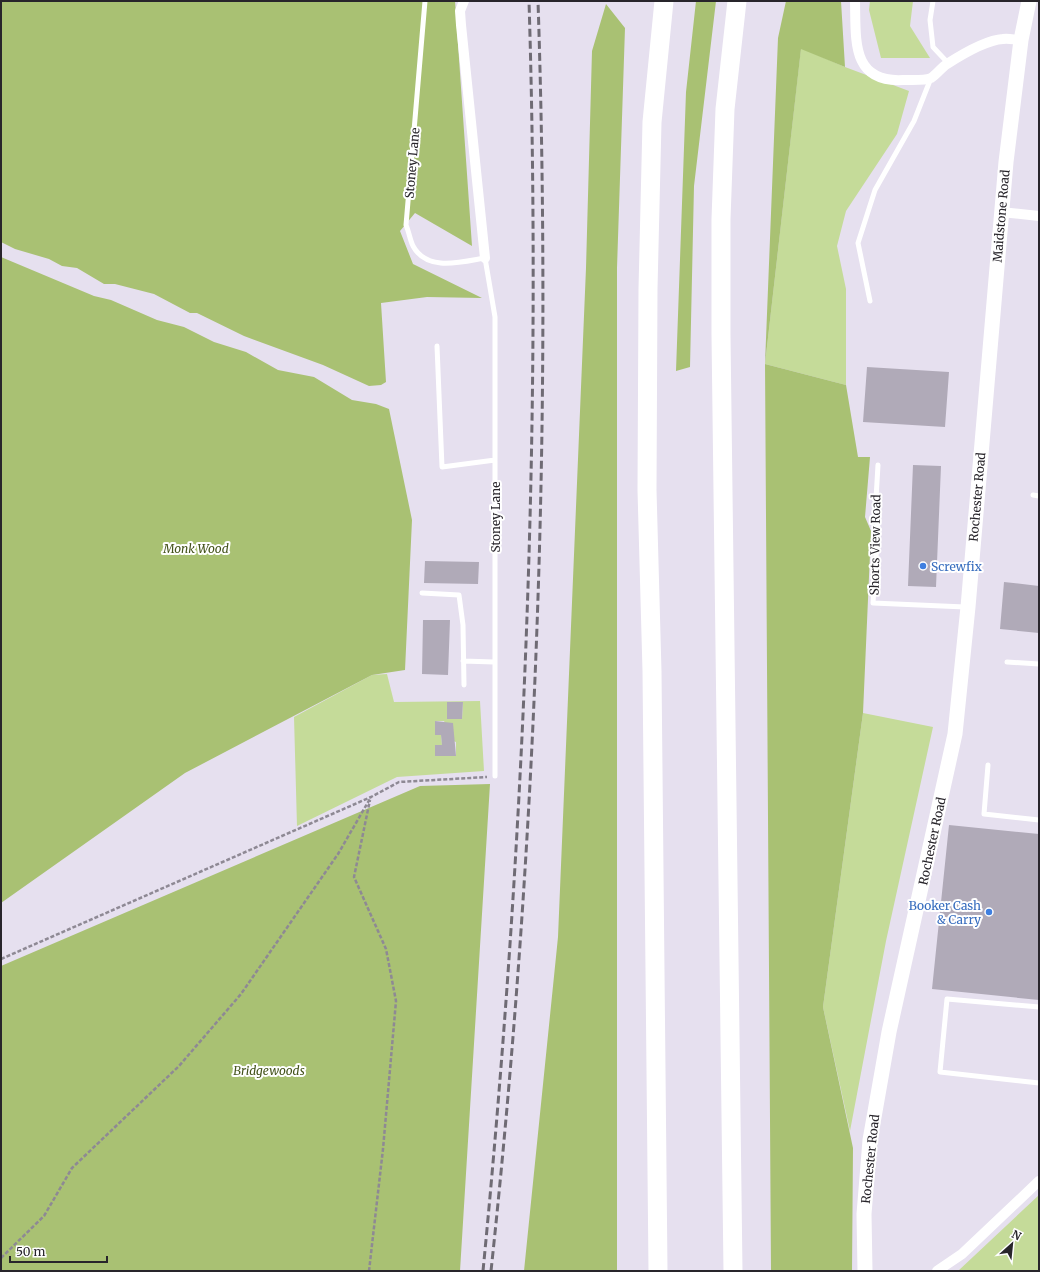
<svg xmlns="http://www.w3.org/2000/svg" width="1040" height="1272" font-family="Merriweather,serif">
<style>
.green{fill:#c5db99;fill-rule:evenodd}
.forest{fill:#a9c173}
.building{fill:#b0aab8}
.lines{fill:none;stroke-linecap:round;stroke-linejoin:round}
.path{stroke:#8e8994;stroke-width:2.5;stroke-dasharray:4 2;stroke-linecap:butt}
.service{stroke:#fff;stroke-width:5}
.minor{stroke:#fff;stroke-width:10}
.secondary{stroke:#fff;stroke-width:15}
.motorway{stroke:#fff;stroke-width:19}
.rail{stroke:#6f6b74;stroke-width:3;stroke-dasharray:8 4;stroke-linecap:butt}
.shop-dot{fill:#3f7fe0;stroke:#fff;stroke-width:1.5}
.labels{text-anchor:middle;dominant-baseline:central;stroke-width:4;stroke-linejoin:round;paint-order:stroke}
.street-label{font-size:12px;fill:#28252b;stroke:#fff}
.park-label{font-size:12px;font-style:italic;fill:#43521a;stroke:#fff}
.shop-label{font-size:12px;fill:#366cbe;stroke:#fff;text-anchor:start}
</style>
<rect width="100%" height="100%" fill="#e6e0ef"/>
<path class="green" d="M870,1H913L910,26L930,58H881L869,10Z
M801,48L845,67L909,91L897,134L846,211L837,246L846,289V385L765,364Z
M387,674L394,702L480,701L484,771L397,777L297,826L294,717L372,675ZM447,702H463L462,719H447ZM435,721H444L453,741L456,742V756H435V745H442L441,735H435Z
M863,713L933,727L886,941L850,1131L823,1007Z
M1039,1195V1271H958Z"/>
<path class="forest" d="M1,1H455L472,246L415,213L400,231L413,264L482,298L427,297L381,303L386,382L381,385L369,386L323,365L244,336L197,313H190L154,294L115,284H104L77,268L62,266L49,259L15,249L1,242Z
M696,1H716L694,186L690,367L676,371L686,92Z
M786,1H841L845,67L801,49L765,364L846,385L858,457H870L865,517L871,531L863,713L823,1007L853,1148L852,1271H771L765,364L778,38Z
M606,4L625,28L617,268V1271H524L558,937L586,268L592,51Z
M1,257L94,296L111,300L157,320L184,327L214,342L246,352L278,370L314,377L352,400L376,404L389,409L412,520L405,670L372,675L185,773L1,903Z
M490,784L460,1271H1V966L420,786Z"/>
<path class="building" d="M867,367L949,372L945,427L863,422Z
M913,465L941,466L936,587L908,586Z
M425,561L479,562L478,584L424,583Z
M1004,582L1039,586V633L1000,629Z
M423,620H450L448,675L422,674Z
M447,702H463L462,719H447Z
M435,721L453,723L456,756H435V745H442L441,735H435Z
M949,825L1039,834V1000L932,989Z"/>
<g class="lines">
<path class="path" d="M1,959L371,797L399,782L487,777
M1,1258L44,1216L72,1168L179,1066L241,994L338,854L371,797
M369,1271L383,1149L396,1001L386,949L354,877L370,800"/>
<path class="service" d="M425,1L406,225C409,232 410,240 413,246C427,272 461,262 485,258L495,317V776
M933,1L930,20L933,47L948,63
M870,301L858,243L875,190L914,121L931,78
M437,346L442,467L495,460
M878,465L875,516L878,527L873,603L965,607
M1033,495L1039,496
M422,593L459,595L463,625L464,685
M463,661L494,662
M1007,662L1039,664
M988,765L984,814L1039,820
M1039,1007L947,999L940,1072L1039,1083"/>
<path class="minor" d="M464,1L460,11L461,25L485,258
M855,1C856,40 851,83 903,80C911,80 924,81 931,78C936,75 942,67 947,64C961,55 987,40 1003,39C1009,38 1015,40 1021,40
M1001,212L1039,216
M937,1271L962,1254L1039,1181"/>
<path class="secondary" d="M865,1271L864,1214L870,1140L889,1032L955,734L968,607L1006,162L1021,40L1029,1"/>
<path class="motorway" d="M658,1271L652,671L647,490L648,289L652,122L664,1
M733,1271L721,335V219L725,109L737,1"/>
<path class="rail" d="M483,1271C524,849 542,425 529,1
M491,1271C536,850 552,424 538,1"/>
</g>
<g class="shop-dot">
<circle cx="923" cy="566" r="4"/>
<circle cx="989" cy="912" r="4"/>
</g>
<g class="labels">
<g class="street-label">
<text transform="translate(412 163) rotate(-85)">Stoney Lane</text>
<text transform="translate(1001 216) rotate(-85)">Maidstone Road</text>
<text transform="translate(977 497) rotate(-85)">Rochester Road</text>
<text transform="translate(495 517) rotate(-90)">Stoney Lane</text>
<text transform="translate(875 545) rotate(-89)">Shorts View Road</text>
<text transform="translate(932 841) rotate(-78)">Rochester Road</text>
<text transform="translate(870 1159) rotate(-84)">Rochester Road</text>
</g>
<g class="park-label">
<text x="196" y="548">Monk Wood</text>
<text x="269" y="1070">Bridgewoods</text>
</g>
<g class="shop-label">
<text x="931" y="566">Screwfix</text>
<text x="981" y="905" text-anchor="end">Booker Cash<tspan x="981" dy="14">&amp; Carry</tspan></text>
</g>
</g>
<rect width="1040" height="1272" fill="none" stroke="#28252b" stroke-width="4"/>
<g transform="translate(1012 1244) rotate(27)" stroke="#ffffff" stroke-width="3" paint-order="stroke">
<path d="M0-3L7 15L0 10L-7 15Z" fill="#28252b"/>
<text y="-6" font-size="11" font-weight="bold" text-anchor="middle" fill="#28252b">N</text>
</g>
<path d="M10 1256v6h97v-6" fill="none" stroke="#28252b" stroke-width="2"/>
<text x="16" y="1256" font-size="12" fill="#28252b" stroke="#ffffff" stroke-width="3" paint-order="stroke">50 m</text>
</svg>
